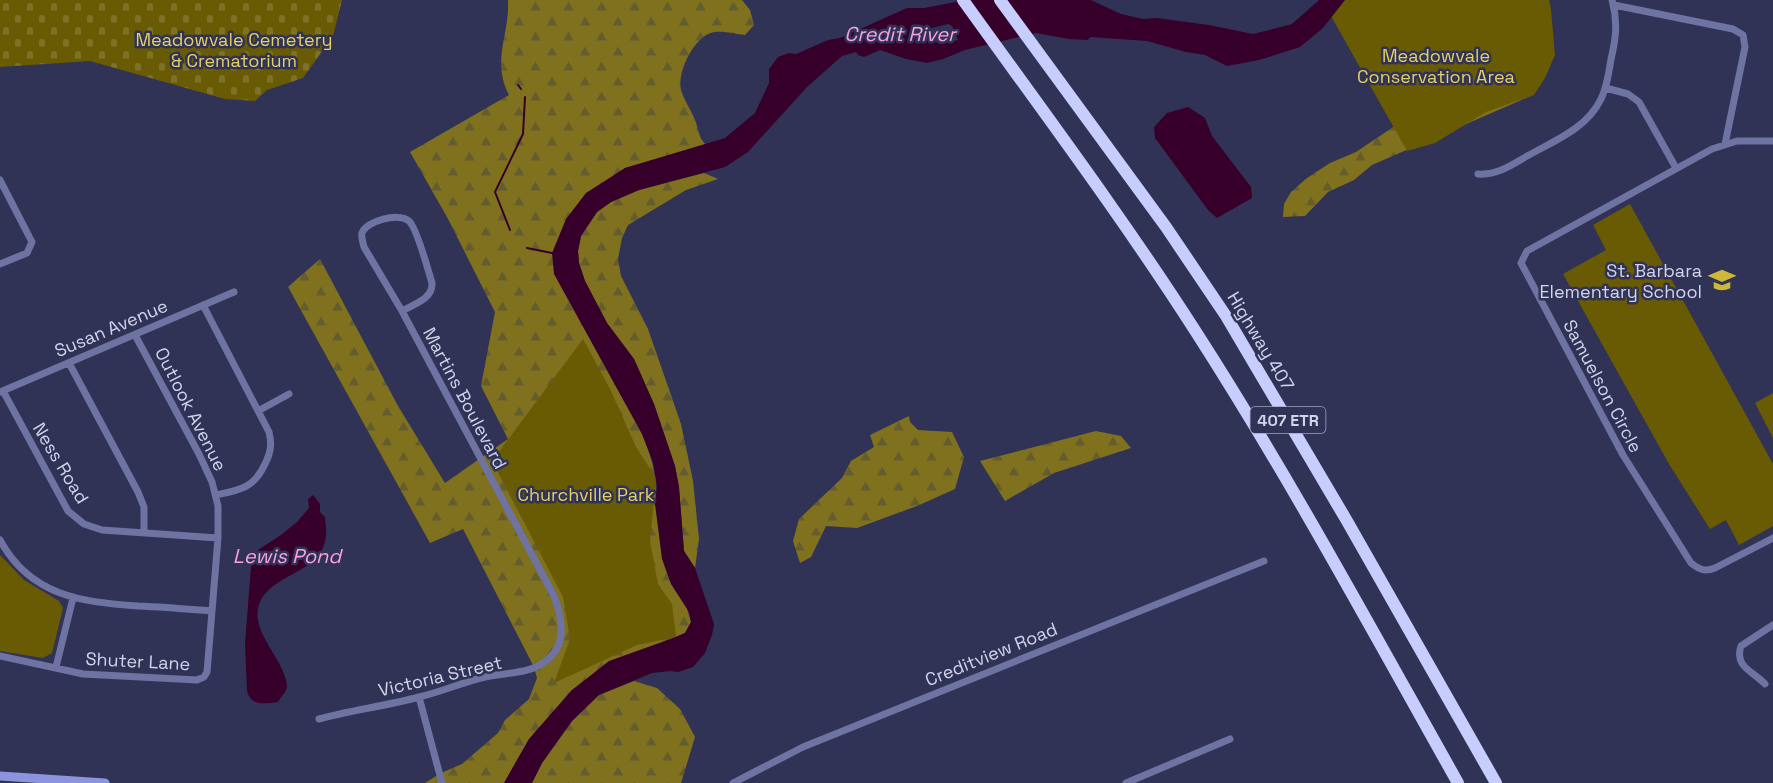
<svg xmlns="http://www.w3.org/2000/svg" width="1773" height="783" font-family="'Space Grotesk',sans-serif">
<style>
.forest{fill:url(#forest-firs)}
.cemetery{fill:url(#cemetery-stones)}
.park{fill:#695b03}
.water{fill:#36002a;fill-rule:evenodd}
.lines{fill:none;stroke-linecap:round;stroke-linejoin:round}
.stream{stroke:#36002a;stroke-width:2}
.street{stroke:#6e73a2;stroke-width:7}
.secondary{stroke:#8d94df;stroke-width:9}
.highway{stroke:#c7cdfc;stroke-width:12}
.labels{text-anchor:middle;dominant-baseline:central;stroke-width:5;stroke-linejoin:round;paint-order:stroke}
.shield{fill:#303356;stroke:#a1a4be;stroke-width:1.5}
.shield-label{font-size:16px;font-weight:bold;fill:#d1d4eb}
.park-label{font-size:18px;fill:#e4d063;stroke:#303356}
.poi-label{font-size:18px;fill:#d1d4eb;stroke:#303356;text-anchor:end}
.street-label{font-size:18px;fill:#d1d4eb;stroke:#303356}
.water-label{font-size:20px;font-style:italic;fill:#faa1df;stroke:#303356}
</style>
<defs>
<pattern id="forest-firs" width="22" height="20" patternUnits="userSpaceOnUse" patternTransform="scale(1.5)"><rect width="22" height="20" fill="#80711e"/><path d="M5 1l3.5 6h-7zM16 11l3.5 6h-7z" fill="#665d2e"/></pattern>
<pattern id="cemetery-stones" width="16" height="16" patternUnits="userSpaceOnUse" patternTransform="scale(1.5)"><rect width="16" height="16" fill="#695b03"/><path d="M2 7V4a2 2 0 0 1 4 0v3zM10 15v-3a2 2 0 0 1 4 0v3z" fill="#7d7228"/></pattern>
</defs>
<rect width="100%" height="100%" fill="#303356"/>
<path class="forest" d="M508,0H742L750,10L754,25L745,35C734,34 718,29 708,34C692,42 677,73 681,90C684,100 691,110 695,120C699,130 698,137 706,145L625,168L613,176L552,253L642,434C652,458 658,478 655,504L691,622L685,633L648,648L572,690L529,739L504,783H425L441,773L462,764L498,733L505,720L529,699L537,678L534,667L463,529L430,543L288,287L320,259L398,406L445,483L508,439L481,386L495,312L447,217L410,152L509,95C491,60 510,34 508,0Z
M1533,95L1372,165L1354,180L1328,192L1305,216L1283,217L1284,204L1291,192L1307,178L1330,163L1356,152L1417,111Z
M704,173L718,179L686,190L628,225L622,238L618,259L621,276L648,329L681,424L693,481L699,539L695,568L684,551L679,487L675,466L654,404L634,359L607,323L585,281L579,263L578,251L581,236L597,212L611,202L639,190Z
M909,416L910,422L918,430L952,432L964,457L955,489L917,506L857,528L826,526L811,557L800,563L793,541L799,519L842,478L851,461L874,447L870,435Z
M1096,431L1121,436L1131,448L1054,473L1005,501L980,461Z
M634,681L657,688L680,709L695,737L681,783H532L542,763L572,721L599,695Z"/>
<path class="cemetery" d="M0,0H342L333,36L303,78L267,90L255,101L225,99L90,61L0,67Z"/>
<path class="park" d="M1322,0H1549L1551,9L1555,55L1545,78L1534,95L1486,112L1435,143L1407,151Z
M1630,204L1773,464V526L1739,545L1726,520L1710,529L1669,464L1563,274L1606,250L1593,225Z
M583,339L611,391L636,447L656,478L650,541L658,584L672,604L676,637L637,645L554,683L570,639L563,597L492,461Z
M1773,393V438L1755,403Z
M0,555L24,580L59,601L63,608L52,653L43,658L0,651Z"/>
<path class="water" d="M966,0H1091L1121,14L1143,19L1157,18L1209,25L1253,34L1292,24L1319,0H1345L1323,28L1300,47L1259,60L1227,66L1205,55L1186,52L1147,41L1090,37L1088,40L1069,39L1036,33L965,50L943,59L927,63L906,59L880,50L864,57L858,55L856,52L842,56L807,87L748,152L725,167L639,190L611,202L597,212L581,236L578,251L579,263L585,281L607,323L634,359L654,404L675,466L679,487L684,551L695,568L714,624L712,635L705,653L693,667L678,672L670,671L652,673L599,695L572,721L542,763L532,783H504L529,739L572,690L609,661L676,637L685,633L691,622L689,612L671,584L662,559L655,504L657,486L653,462L642,434L554,274L552,253L566,219L586,193L625,168L725,138L755,113L769,83V69L778,57L789,53L796,54L828,40L840,38L907,8H924ZM948,24L952,26L958,40L940,44L924,36L922,31L925,27L932,28Z
M1188,107L1205,118L1212,136L1251,187L1252,198L1217,218L1208,210L1155,138L1154,127L1167,113Z
M313,495L320,504V512L325,517C325,523 327,529 326,535C323,575 270,572 259,605C250,633 285,659 287,686C287,691 281,697 278,702C264,704 251,706 247,691L245,643L251,567L255,556L258,550L281,535L297,522L309,508L308,499Z"/>
<g class="lines">
<path class="stream" d="M518,85L521,89
M510,230L495,192L523,134L525,97
M527,248L552,253"/>
<path class="street" d="M1614,5L1733,29L1743,35L1745,47L1725,144
M1606,88L1628,94L1639,102L1676,168
M1773,141H1737L1712,149L1527,251L1521,263L1623,455L1691,563C1700,570 1705,572 1715,568L1773,538
M1478,174C1497,176 1513,164 1529,155C1556,140 1587,128 1601,99C1607,87 1609,72 1611,59C1616,39 1618,21 1612,0
M0,180L32,242L27,253L0,264
M203,305L269,432C272,444 271,452 265,464C254,488 240,490 216,495
M69,363L138,492L144,507V533
M3,391L68,511L84,524L102,530L218,538
M0,392L234,292
M258,411L289,394
M0,540C30,596 81,602 138,606C163,607 187,609 212,611
M0,656L83,674L197,680L204,677L207,672L218,538V506L212,482L199,454L135,335
M56,667L73,598
M1765,684C1753,671 1734,667 1741,646L1773,625
M419,697L442,783
M319,719C352,710 386,706 419,697C441,692 463,682 485,677C507,672 529,675 547,660C568,644 562,617 554,596L402,311L364,247C363,242 361,237 362,233C366,221 399,212 409,221C417,228 428,270 432,283C433,299 414,304 402,311
M733,783L803,747L1264,561
M1126,783L1230,739"/>
<path class="secondary" d="M0,776L105,783"/>
<path class="highway" d="M963,0C1042,110 1123,218 1196,332C1290,478 1373,632 1458,783
M1000,0L1166,227L1226,316L1347,521L1496,783"/>
</g>
<defs>
<g id="school-bare" transform="scale(2.07)"><path d="M0-5L7-2L0 1L-7-2ZM-4 1L0 2.5L4 1V4Q0 6-4 4Z" fill="#cfb837" stroke="#303356" stroke-width="2.5" paint-order="stroke"/></g>
</defs>
<g fill-rule="evenodd">
<use href="#school-bare" x="1722" y="280"/>
</g>
<g class="labels">
<rect class="shield" x="1250.5" y="407" width="75" height="26" rx="4.5"/>
<g class="shield-label">
<text x="1288" y="420">407 ETR</text>
</g>
<g class="park-label">
<text x="234" y="39">Meadowvale Cemetery<tspan x="234" dy="21">&amp; Crematorium</tspan></text>
<text x="1436" y="55">Meadowvale<tspan x="1436" dy="21">Conservation Area</tspan></text>
<text x="586" y="494">Churchville Park</text>
</g>
<g class="poi-label">
<text x="1702" y="270">St. Barbara<tspan x="1702" dy="21">Elementary School</tspan></text>
</g>
<g class="street-label">
<text transform="translate(111 328) rotate(-23)">Susan Avenue</text>
<text transform="translate(1261 341) rotate(59)">Highway 407</text>
<text transform="translate(1603 386) rotate(62)">Samuelson Circle</text>
<text transform="translate(465 398) rotate(62)">Martins Boulevard</text>
<text transform="translate(191 409) rotate(63)">Outlook Avenue</text>
<text transform="translate(61 463) rotate(59)">Ness Road</text>
<text transform="translate(991 654) rotate(-22)">Creditview Road</text>
<text transform="translate(138 661) rotate(3)">Shuter Lane</text>
<text transform="translate(440 676) rotate(-13)">Victoria Street</text>
</g>
<g class="water-label">
<text x="900" y="34">Credit River</text>
<text x="287" y="556">Lewis Pond</text>
</g>
</g>
</svg>
